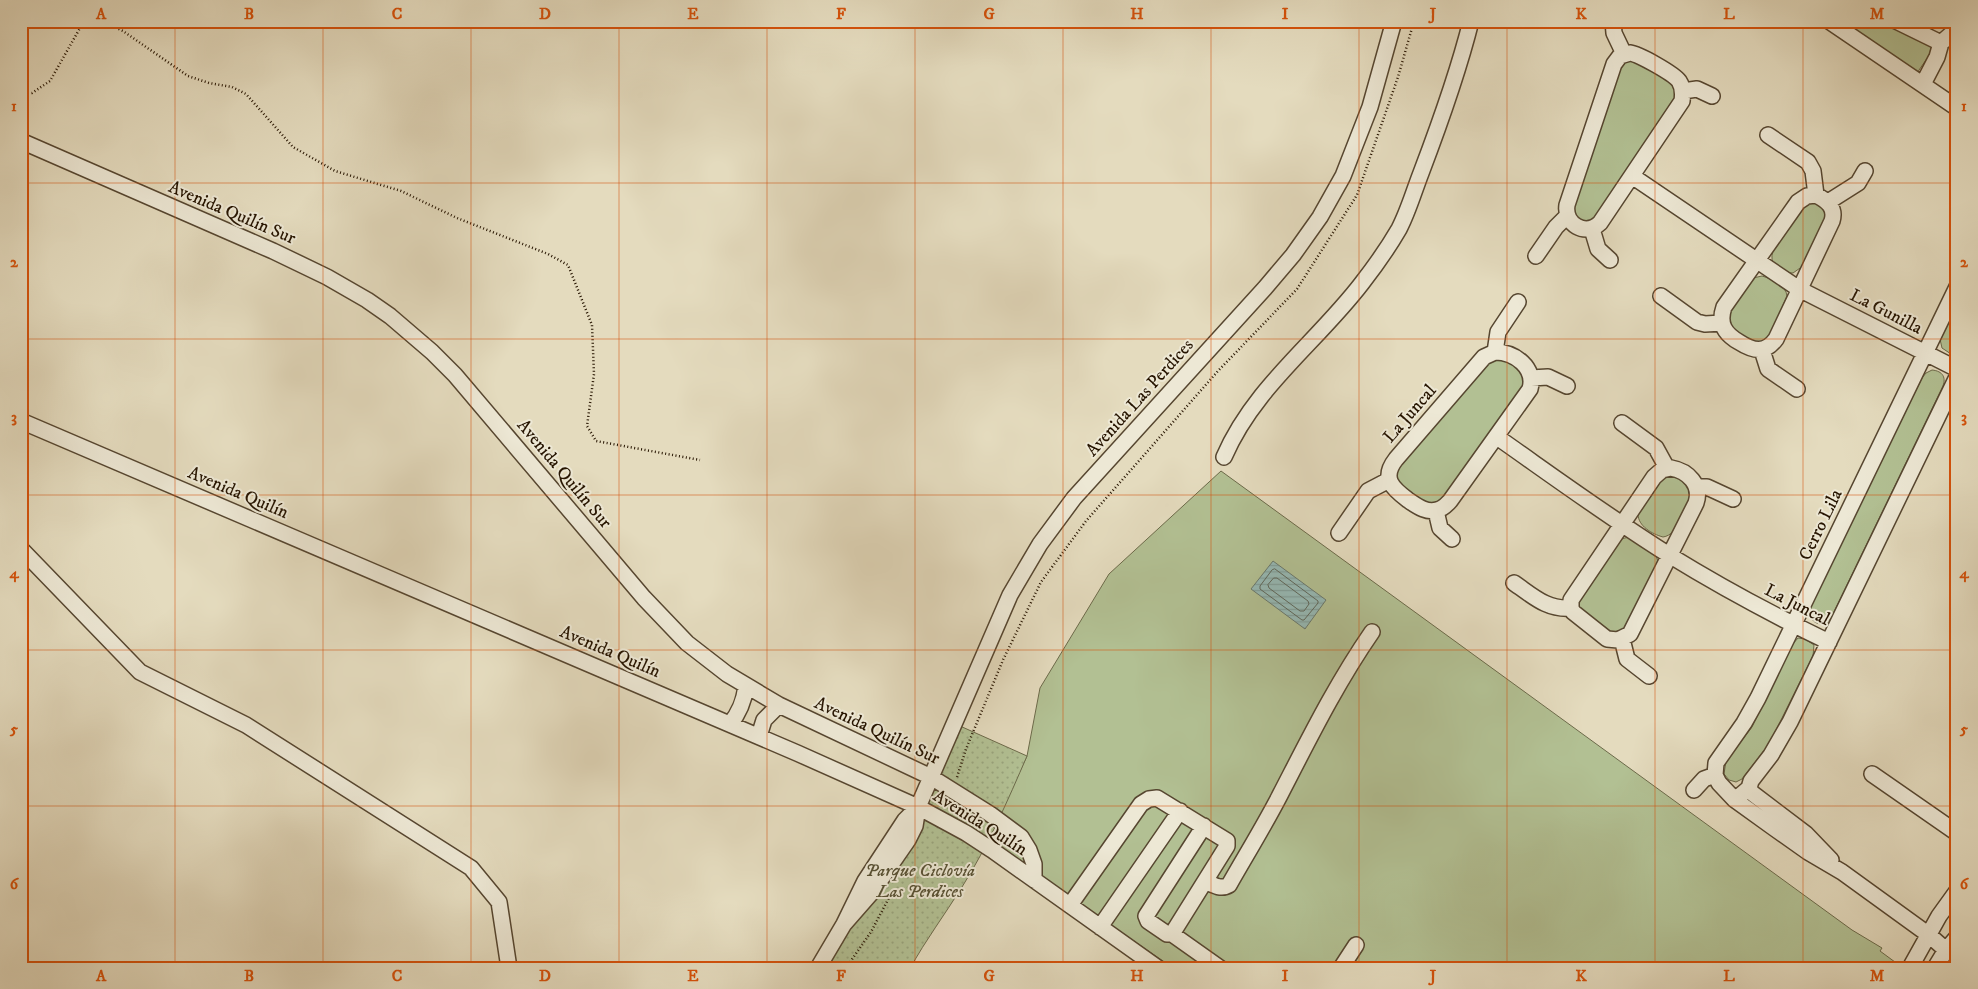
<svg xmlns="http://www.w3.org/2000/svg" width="1978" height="989" font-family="'IM FELL DW Pica',serif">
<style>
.grass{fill:#b2c093;stroke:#6c6a4a}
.park{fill:url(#park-dots);stroke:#6c6a4a}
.water{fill:url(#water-rules);stroke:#69786d}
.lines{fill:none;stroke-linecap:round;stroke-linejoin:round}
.shore{stroke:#5e675b;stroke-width:1}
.minor-casing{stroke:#564630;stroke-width:18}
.path{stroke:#261400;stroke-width:2.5;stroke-dasharray:1 2.5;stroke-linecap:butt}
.minor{stroke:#ede8d5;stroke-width:15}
.grid{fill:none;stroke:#d5520b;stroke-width:1;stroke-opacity:0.55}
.labels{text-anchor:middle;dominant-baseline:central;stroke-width:4;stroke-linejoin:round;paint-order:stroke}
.street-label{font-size:18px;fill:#261400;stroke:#ede8d5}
.park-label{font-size:18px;font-style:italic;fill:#575033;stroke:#ede8d5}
.neatline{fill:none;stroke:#d5520b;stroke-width:2}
.grid-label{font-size:16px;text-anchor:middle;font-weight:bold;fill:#d5520b}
</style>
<defs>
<pattern id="park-dots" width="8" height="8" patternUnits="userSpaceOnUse" patternTransform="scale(1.25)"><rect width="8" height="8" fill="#b2c093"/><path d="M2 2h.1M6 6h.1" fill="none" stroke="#99a47d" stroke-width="1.8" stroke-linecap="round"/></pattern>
<pattern id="water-rules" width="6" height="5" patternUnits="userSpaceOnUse" patternTransform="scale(1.25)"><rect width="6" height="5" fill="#96bab6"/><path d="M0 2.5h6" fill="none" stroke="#819f9b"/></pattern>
</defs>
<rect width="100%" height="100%" fill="#e4dbbe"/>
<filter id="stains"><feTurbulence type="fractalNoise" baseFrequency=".004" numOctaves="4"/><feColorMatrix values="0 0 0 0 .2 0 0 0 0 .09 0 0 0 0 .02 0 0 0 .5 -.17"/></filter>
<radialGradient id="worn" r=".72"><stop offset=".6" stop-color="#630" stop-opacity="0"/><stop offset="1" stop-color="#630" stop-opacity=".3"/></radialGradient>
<path class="grass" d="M1842,21H1882L1931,45L1930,54L1917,73Z
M1623,61H1636L1669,81L1675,89L1676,98L1593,221L1584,223L1575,216L1573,204Z
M1809,200L1824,205L1826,217L1803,266L1793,273C1787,273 1784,271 1779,267C1776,265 1772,263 1772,258C1770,246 1799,208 1809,200Z
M1762,276C1772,279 1786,285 1787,296L1770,335L1762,342L1753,343L1731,328L1728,315L1753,278Z
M1957,301V352L1951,354L1942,348L1940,339Z
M1507,359L1522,371L1525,384L1439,503L1427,505C1412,495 1395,488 1396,469L1484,365L1492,360Z
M1932,370C1943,371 1947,378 1942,388L1832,616L1827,623C1814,627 1807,617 1811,605L1922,378L1926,373Z
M1221,471L1852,930L1882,948L1880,951L1899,965L1898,968H1173L988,840L1027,756L1040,688L1109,574Z
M1667,474L1683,477L1693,493C1686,506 1679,535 1663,537C1652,534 1638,526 1638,514L1658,481Z
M1629,537L1656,554L1658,563L1623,631L1613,633L1578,607V599L1621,539Z
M1798,638L1805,639L1814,645L1813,656L1769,744L1742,779L1736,782L1729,780L1724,774L1726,761L1752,727L1792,645Z"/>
<path class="park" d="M960,726L1027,756C1008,800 988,846 962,887C945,914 926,940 910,968H823Z"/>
<path class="water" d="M1273,561L1326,600L1305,629L1251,589Z"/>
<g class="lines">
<path class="shore" d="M1275,569L1318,601V603L1304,620H1302L1260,589V586L1272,570Z
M1274,578H1277L1308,601L1309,604L1304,611H1300L1269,588L1268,585Z"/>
<g class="minor-casing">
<path id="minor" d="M1613,21L1614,33L1624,54
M1829,21L1957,108
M1896,21L1941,43L1937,57L1923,84
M1941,43L1957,29
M1630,53C1639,54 1674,74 1679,81C1683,87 1683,94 1682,101L1600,223C1585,237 1564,224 1567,205L1614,64L1620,56Z
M1683,91L1697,89L1712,96
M1768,135L1808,162L1813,171L1816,195
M21,141L273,251L327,277L367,300L390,316L432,352L455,375L644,598L687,643L727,674L779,705L931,777L990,814L1021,837L1029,850L1034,864V880
M1632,176L1799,289L1957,369
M1816,195C1828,201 1836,208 1832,221L1776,339C1765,354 1753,351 1739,342C1725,334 1718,324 1724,307L1798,202L1807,196Z
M1828,202L1858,183L1865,171
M1592,229L1598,249L1610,260
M1536,256L1556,227L1567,216
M1661,296L1697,322L1705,324L1722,323
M1762,350L1768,369L1797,389
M1495,352C1515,352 1536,368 1530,389L1450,501C1446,505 1443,509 1437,510C1426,513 1417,506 1408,500C1392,488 1381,478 1396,459L1484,357Z
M1495,352L1498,332L1518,302
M1531,378L1548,377L1567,386
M21,421L797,753L918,807L966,833L992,850L1158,968
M1622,423L1656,448L1667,468
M1497,437C1554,477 1610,518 1669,555C1721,587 1775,616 1829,642
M1224,457C1254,387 1317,342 1362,283C1376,265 1388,248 1399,229C1408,212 1414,191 1421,173C1440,123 1458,73 1471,21
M1671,468C1688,471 1702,485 1696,503L1630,634L1618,640L1607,639L1573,612L1571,608V600L1654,477L1662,470Z
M1697,487H1707L1733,499
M1436,511L1440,528L1452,539
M1339,533L1368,491L1389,480
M21,549L140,672L246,725L471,868L499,902L509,968
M1514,583C1533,596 1547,610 1571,608
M1622,639L1627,659L1649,676
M730,724C740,712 744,701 746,686
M759,736L764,720L779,705
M1872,774L1957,833
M1749,788L1752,793L1806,834L1831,860
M1694,790L1704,779L1715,775
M1735,800L1749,788L1751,781L1771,755L1790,722L1957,377
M1204,826L1146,916L1148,921L1167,934H1172L1220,968
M1205,881C1213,885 1221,890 1229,885C1246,855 1264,826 1280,795C1309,739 1336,684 1372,632
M1070,905L1141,804L1149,799L1157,798L1227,841V846L1172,934
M844,924L872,892L908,840L915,826L918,807L1010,595L1040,544L1074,498L1265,288L1293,255L1320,217L1343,176L1370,107L1394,21
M1100,927L1180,811
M1946,950L1929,935L1842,872L1808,852L1774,828L1735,800L1719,783L1715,775L1716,763L1744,723L1758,698L1957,287
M818,968L844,924L865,881L905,820L918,807
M1341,968L1356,945
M1910,968L1939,916L1957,891
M1935,968L1946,950L1957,937"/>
</g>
<path class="path" d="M103,21L123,31L188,76L209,83L232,87L246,94L293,147L335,171L401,191L457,218L548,254L568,265L592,325L594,374L587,426L596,441L700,460
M21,93H32L50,81L84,21
M957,777L966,749L1003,660L1041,582L1086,521L1218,371L1297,289L1357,195L1398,77L1414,21
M846,968L871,932L892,892"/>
<use href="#minor" class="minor"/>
</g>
<path class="grid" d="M175,21V968M323,21V968M471,21V968M619,21V968M767,21V968M915,21V968M1063,21V968M1211,21V968M1359,21V968M1507,21V968M1655,21V968M1803,21V968M21,183H1957M21,339H1957M21,495H1957M21,650H1957M21,806H1957"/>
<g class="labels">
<g class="street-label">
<text transform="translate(232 213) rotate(23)">Avenida Quilín Sur</text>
<text transform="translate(1886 312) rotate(27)">La Gunilla</text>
<text transform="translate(1140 398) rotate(-48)">Avenida Las Perdices</text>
<text transform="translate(1410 414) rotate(-49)">La Juncal</text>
<text transform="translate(564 474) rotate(50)">Avenida Quilín Sur</text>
<text transform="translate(238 493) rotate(23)">Avenida Quilín</text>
<text transform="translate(1821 525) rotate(-64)">Cerro Lila</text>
<text transform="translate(1797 605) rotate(27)">La Juncal</text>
<text transform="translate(610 652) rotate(23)">Avenida Quilín</text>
<text transform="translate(877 731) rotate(25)">Avenida Quilín Sur</text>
<text transform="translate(980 823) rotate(32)">Avenida Quilín</text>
</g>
<g class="park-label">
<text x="920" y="871">Parque Ciclovía<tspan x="920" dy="21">Las Perdices</tspan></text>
</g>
</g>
<rect width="1978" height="989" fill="none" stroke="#e4dbbe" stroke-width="55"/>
<rect x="28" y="28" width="1922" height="934" class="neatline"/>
<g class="grid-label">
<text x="101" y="19">A</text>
<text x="249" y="19">B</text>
<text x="397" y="19">C</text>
<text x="545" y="19">D</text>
<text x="693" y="19">E</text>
<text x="841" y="19">F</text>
<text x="989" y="19">G</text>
<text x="1137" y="19">H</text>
<text x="1285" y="19">I</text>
<text x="1433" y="19">J</text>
<text x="1581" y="19">K</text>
<text x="1729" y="19">L</text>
<text x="1877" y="19">M</text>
<text x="14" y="111">1</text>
<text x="1964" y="111">1</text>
<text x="14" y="267">2</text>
<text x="1964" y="267">2</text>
<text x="14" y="422">3</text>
<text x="1964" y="422">3</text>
<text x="14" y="578">4</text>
<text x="1964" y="578">4</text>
<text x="14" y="734">5</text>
<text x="1964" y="734">5</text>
<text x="14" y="889">6</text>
<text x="1964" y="889">6</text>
<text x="101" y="981">A</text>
<text x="249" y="981">B</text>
<text x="397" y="981">C</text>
<text x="545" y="981">D</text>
<text x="693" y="981">E</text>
<text x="841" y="981">F</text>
<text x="989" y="981">G</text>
<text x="1137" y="981">H</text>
<text x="1285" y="981">I</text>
<text x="1433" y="981">J</text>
<text x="1581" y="981">K</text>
<text x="1729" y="981">L</text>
<text x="1877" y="981">M</text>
</g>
<rect width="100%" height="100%" filter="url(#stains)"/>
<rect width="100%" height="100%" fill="url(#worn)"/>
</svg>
